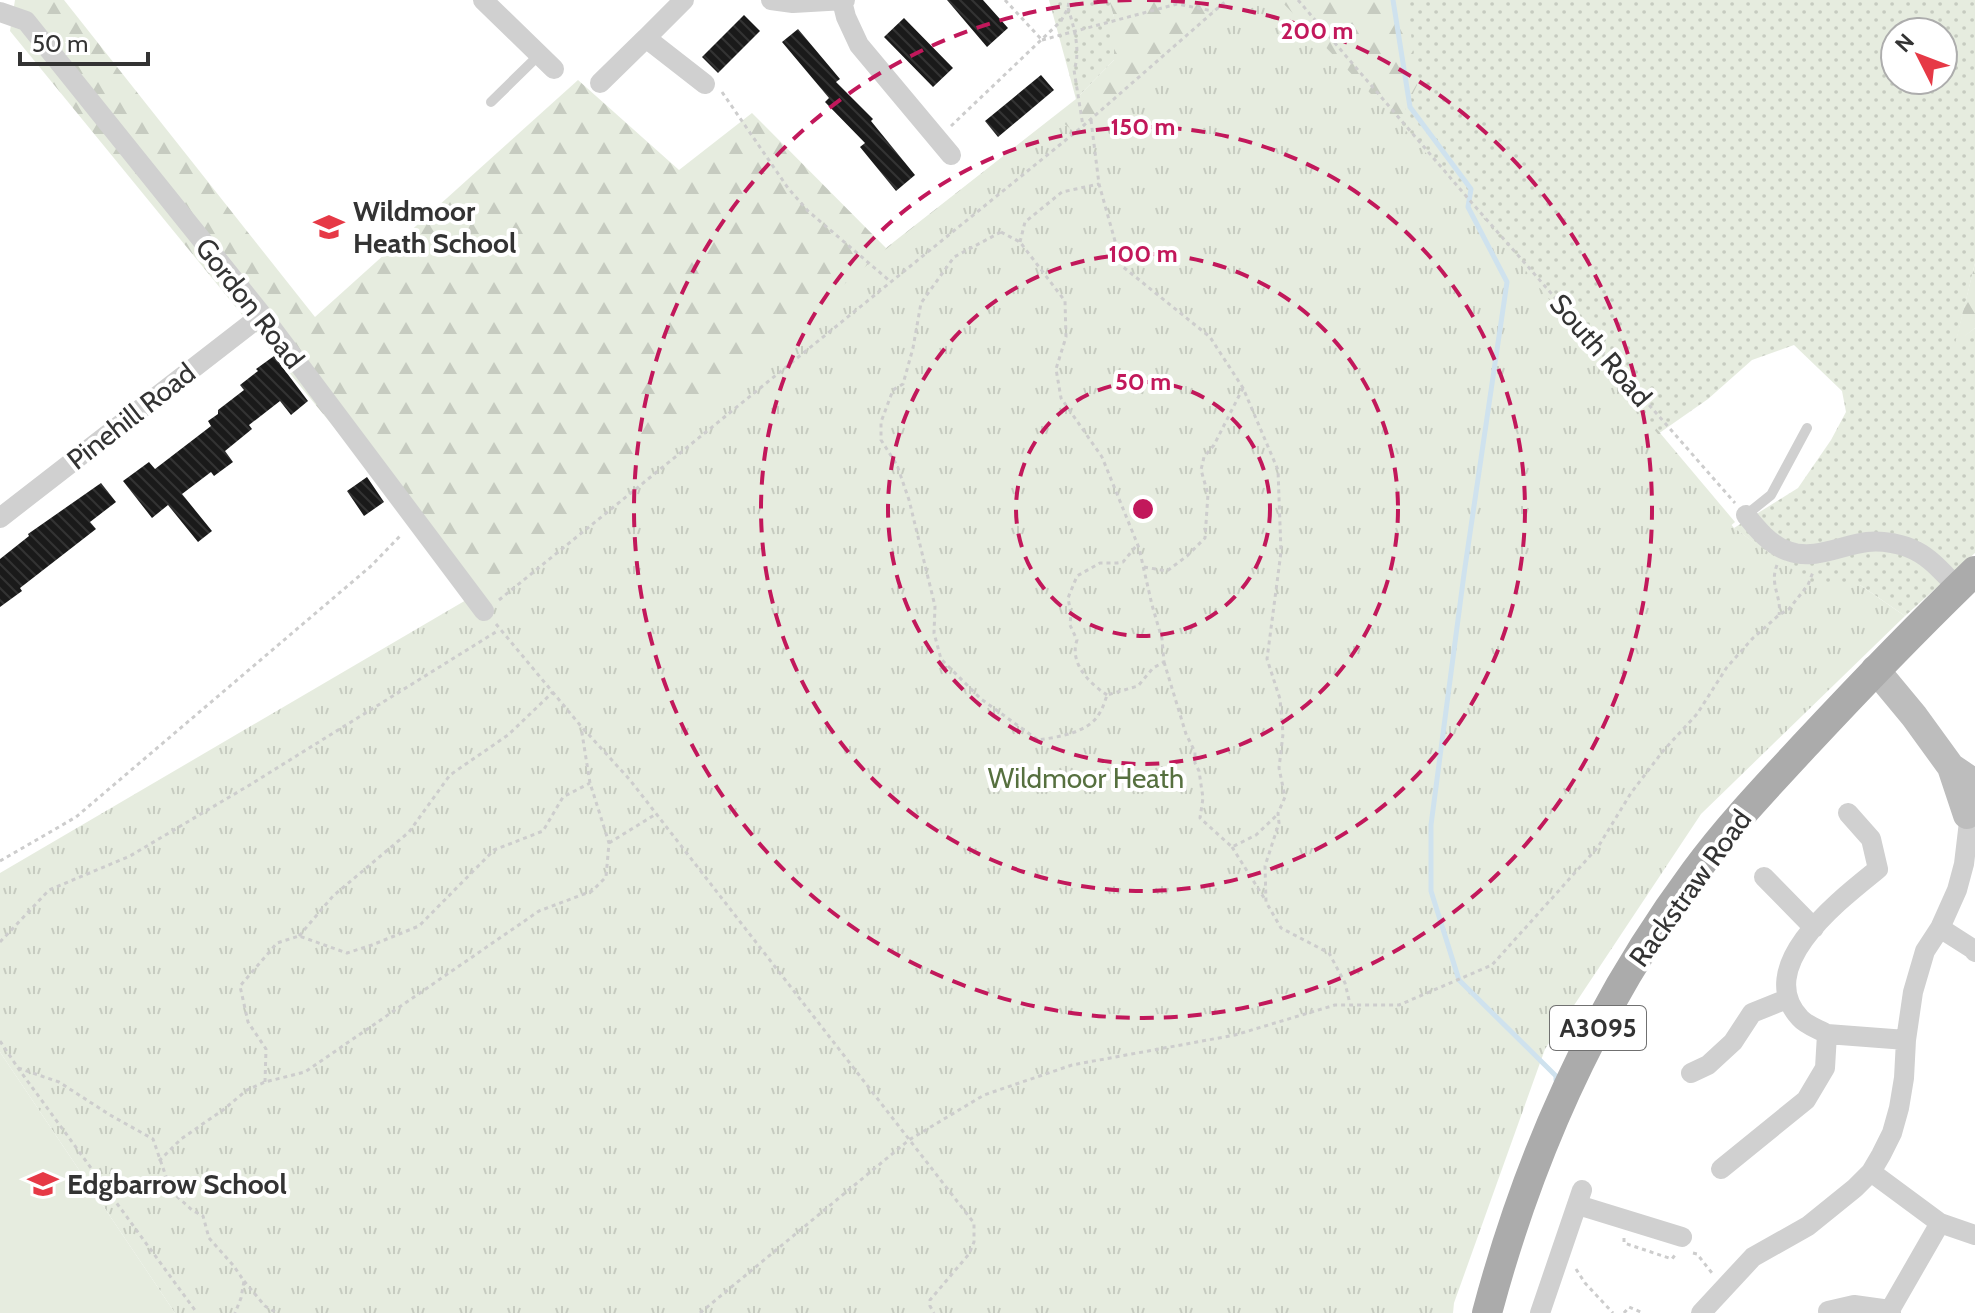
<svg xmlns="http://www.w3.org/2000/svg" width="1975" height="1313" font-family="Cabin,sans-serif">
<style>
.grass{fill:url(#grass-dots);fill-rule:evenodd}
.forest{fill:url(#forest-firs)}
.park{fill:url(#park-tufts)}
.garden{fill:#e6ecdf}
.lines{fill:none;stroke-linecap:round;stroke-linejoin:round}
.stream{stroke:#cfe2ee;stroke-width:5}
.building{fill:url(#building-back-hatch)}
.path{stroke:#cdcdcd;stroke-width:3;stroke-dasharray:4 4;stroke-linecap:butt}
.lane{stroke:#d0d0d0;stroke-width:10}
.street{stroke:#d0d0d0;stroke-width:20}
.secondary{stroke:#bdbdbd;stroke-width:28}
.primary{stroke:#ababab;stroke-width:30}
.ring{fill:none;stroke:#c2185b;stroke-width:4;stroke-dasharray:14 10}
.labels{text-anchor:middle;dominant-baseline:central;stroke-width:8;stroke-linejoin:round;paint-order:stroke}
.shield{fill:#fff;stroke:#707070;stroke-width:2}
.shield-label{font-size:26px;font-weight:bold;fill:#333}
.poi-label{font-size:28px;font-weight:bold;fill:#333;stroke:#fff;text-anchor:start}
.street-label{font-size:28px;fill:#333;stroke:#fff}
.park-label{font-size:28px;fill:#56703f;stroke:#fff}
.centre{fill:#c2185b;stroke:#fff;stroke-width:4}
.ring-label{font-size:24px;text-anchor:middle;font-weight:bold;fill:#c2185b;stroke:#fff;stroke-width:8;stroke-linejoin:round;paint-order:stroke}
</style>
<defs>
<pattern id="grass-dots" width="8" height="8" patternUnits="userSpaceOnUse" patternTransform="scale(2)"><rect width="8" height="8" fill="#e6ecdf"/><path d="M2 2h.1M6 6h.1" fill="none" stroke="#c6cbc0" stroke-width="1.8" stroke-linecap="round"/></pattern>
<pattern id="forest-firs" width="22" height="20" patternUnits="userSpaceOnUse" patternTransform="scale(2)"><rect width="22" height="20" fill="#e6ecdf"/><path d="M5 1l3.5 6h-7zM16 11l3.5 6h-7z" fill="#c6cbc0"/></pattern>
<pattern id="park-tufts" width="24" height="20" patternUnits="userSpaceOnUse" patternTransform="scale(2)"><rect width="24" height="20" fill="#e6ecdf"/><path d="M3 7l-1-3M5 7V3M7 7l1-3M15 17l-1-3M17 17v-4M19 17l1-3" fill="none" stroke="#c6cbc0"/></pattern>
<pattern id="building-back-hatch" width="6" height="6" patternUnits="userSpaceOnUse" patternTransform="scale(2)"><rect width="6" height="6" fill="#1a1a1a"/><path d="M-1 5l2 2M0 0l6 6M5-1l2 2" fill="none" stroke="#333"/></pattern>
</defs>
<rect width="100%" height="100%" fill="#fff"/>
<path class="grass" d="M1049,0H1109L1114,17V60L1076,99Z
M1280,0H1975V263L1956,342L1975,328V553L1905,616L1860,585H1813L1734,528L1798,488L1831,440L1846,412L1842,391L1794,345L1752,360L1708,399L1658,434ZM1895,32H1943V80H1895Z"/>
<path class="forest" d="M15,0H64L315,317L578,80L679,170L752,113L886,248L1076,99L1114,60V17L1109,0H1407L1417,85L1399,123L1735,522L1608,633L472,596L10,31Z
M1975,263V328L1955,344Z"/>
<path class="park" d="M1233,0H1280L1399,123L1475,208L1734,528L1813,584L1860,585L1905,616L1701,814L1545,1049L1454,1303L1453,1313H175L0,1052V873L473,596L897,240L1055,116L1079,136Z"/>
<path class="garden" d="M0,1052L175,1313H0Z"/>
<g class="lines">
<path class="stream" d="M1393,0L1410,107L1471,189L1468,207L1507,282L1464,574L1431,825V891L1459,980L1556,1076V1080"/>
</g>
<path class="building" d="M947,0H983L1008,28L987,47Z
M744,15L760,31L718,73L702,57Z
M904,18L953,68L933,87L884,37Z
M798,29L840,79L836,82L873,119L871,121L915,175L896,191L860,147L865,143L825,102L829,98L782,42Z
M1041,75L1054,90L998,137L985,121Z
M274,356L308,401L291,415L280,401L249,425L252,429L225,451L233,462L214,476L211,472L182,494L212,531L198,542L168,505L152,518L123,481L149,462L155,469L211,426L208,421L218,414V410L244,390L240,385L258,371L256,369Z
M367,477L384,502L364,516L347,491Z
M101,483L116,502L90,522L96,529L20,588L22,591L0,607V559L29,536L28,534Z"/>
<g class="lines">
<path class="path" d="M1005,0L1042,40
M1298,0L1466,196L1735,503
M1068,8C1074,27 1081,51 1074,70L1083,126
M1042,40L1177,4L1213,11
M722,92L788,188L808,211L891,282
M1091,120L1099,184L1122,266L1210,337L1243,388L1278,470L1281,552L1267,659L1280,699L1283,734L1279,768L1285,797L1278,813L1279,823L1265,866L1266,902L1281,928L1329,953L1345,983L1350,1004
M951,126L1061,21L1068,8L1069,0
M1001,232L1020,242L1065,301L1066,337L1056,369L1061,398L1102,457L1139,548L1152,605L1162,639L1164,662L1153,668L1138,686L1107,695C1105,701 1103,708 1099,714C1088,733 1058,737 1038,740L981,699L941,659L934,633L935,606L909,500L897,465L881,440V422L893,390L903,384L913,348L921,303L954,257Z
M1020,242L1025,222L1062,192L1099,184
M1777,565C1769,585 1782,596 1779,615
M1144,567L1167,571L1187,556L1205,538L1208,494L1201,470L1204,457L1214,445L1243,388
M499,600L1083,126L1227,0
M496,624L580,725L630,780L974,1223V1242L969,1254L930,1300V1306L934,1313
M1164,662L1186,734L1195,752V763L1199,771L1203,798L1200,818L1232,847L1256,835L1278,814
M1107,695C1089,683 1069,663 1077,640L1070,625L1071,614L1068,598L1077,576L1100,563H1117L1123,562L1137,545
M609,843L656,814
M1232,847L1266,901
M0,861L76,817L371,566L402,534
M299,936L333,896L409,832L450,775L508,735L553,692
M0,942L49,890L130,856L248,786L499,630
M0,1041L18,1068L197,1313
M18,1068L59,1082L110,1115L153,1139L171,1191L192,1210L203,1216L209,1238L233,1265L244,1281L241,1298L235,1313
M265,1082L266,1049L248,1022L240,986L277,943L299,936L347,953L372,945L419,926L494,850L543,831L563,797L590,783
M159,1161L181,1139L223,1110L247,1090L265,1082L305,1072L539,911L592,891L606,877L609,843L590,783L581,727
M1624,1238V1243L1672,1259L1675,1255
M1693,1253L1697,1254L1712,1273
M1576,1269L1585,1283L1613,1313
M244,1281L265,1306L277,1313
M700,1313L909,1140L984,1095L1072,1065L1235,1035L1335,1005H1399L1492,965L1598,847L1631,793L1663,751L1697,714L1727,667L1753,638L1779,615L1789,609L1808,585L1813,572
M1624,1313L1629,1307L1643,1313"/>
<path class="lane" d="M491,102L539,55
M1746,515L1771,495L1807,428"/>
<path class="street" d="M483,0L554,69
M684,0L646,38L705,84
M771,0L793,3L845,0
M842,1L846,17L859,45L951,155
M0,12L26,21L262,315L484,611
M600,83L646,38
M1746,515C1757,529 1770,545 1788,551C1814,561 1842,545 1867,542C1882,540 1903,544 1916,551C1932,559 1945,575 1958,588
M0,518L262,315
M1764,877L1814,928
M1940,928L1973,949L1975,952
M1827,1034L1906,1040
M1691,1073L1708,1065L1733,1042L1752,1013L1787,999
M1721,1169L1806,1100L1825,1068L1827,1034C1818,1029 1806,1025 1800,1018C1752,966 1841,899 1878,869L1871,839L1848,813
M1871,1172L1940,1223L1975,1235
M1578,1205L1682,1237
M1828,1311L1854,1305L1890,1310
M1540,1313L1582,1190
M1701,1313L1753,1257L1808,1226L1855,1188L1871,1172L1881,1155L1892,1133L1899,1108L1904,1078L1906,1040L1913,992L1925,951L1940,928L1957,890L1964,864L1969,822
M1891,1313L1890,1310L1940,1223"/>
<path class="secondary" d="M1875,669L1914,716L1951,767L1975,783
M1951,767L1967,815"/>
<path class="primary" d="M1487,1313C1529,1155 1597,1004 1695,872C1728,827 1767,786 1806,744C1861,685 1917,627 1975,571"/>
</g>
<g class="ring">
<circle cx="1143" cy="509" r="127"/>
<circle cx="1143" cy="509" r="255"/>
<circle cx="1143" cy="509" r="382"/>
<path d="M1147 0A509 509 0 1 1 1139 0"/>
</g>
<defs>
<g id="school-bare" transform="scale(2.4)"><path d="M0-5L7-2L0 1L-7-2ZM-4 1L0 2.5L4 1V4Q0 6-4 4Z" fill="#e63946" stroke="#fff" stroke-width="2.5" paint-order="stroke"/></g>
</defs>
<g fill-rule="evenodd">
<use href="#school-bare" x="329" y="227"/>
<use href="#school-bare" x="43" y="1184"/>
</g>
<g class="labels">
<rect class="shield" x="1550" y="1006" width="96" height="44" rx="6"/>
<g class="shield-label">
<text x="1598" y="1028">A3095</text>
</g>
<g class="poi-label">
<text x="353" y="211">Wildmoor<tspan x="353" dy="32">Heath School</tspan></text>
<text x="67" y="1184">Edgbarrow School</text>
</g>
<g class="street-label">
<text transform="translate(250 303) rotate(52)">Gordon Road</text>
<text transform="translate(1601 350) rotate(49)">South Road</text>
<text transform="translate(131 416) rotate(-38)">Pinehill Road</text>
<text transform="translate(1690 888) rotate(-54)">Rackstraw Road</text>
</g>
<g class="park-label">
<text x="1086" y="778">Wildmoor Heath</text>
</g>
</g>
<circle cx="1143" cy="509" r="12" class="centre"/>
<g class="ring-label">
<text x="1317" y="39">200 m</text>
<text x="1143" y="135">150 m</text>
<text x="1143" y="262">100 m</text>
<text x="1143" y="390">50 m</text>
</g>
<g transform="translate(1919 56) rotate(312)"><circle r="38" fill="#ffffff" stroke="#adadad" stroke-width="2"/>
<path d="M0-6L14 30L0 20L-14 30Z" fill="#e63946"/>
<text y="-12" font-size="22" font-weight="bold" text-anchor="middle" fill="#333333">N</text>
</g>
<path d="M20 52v12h128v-12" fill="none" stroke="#333333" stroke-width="4"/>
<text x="32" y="52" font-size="24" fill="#333333" stroke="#ffffff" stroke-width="6" paint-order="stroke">50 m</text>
</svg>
